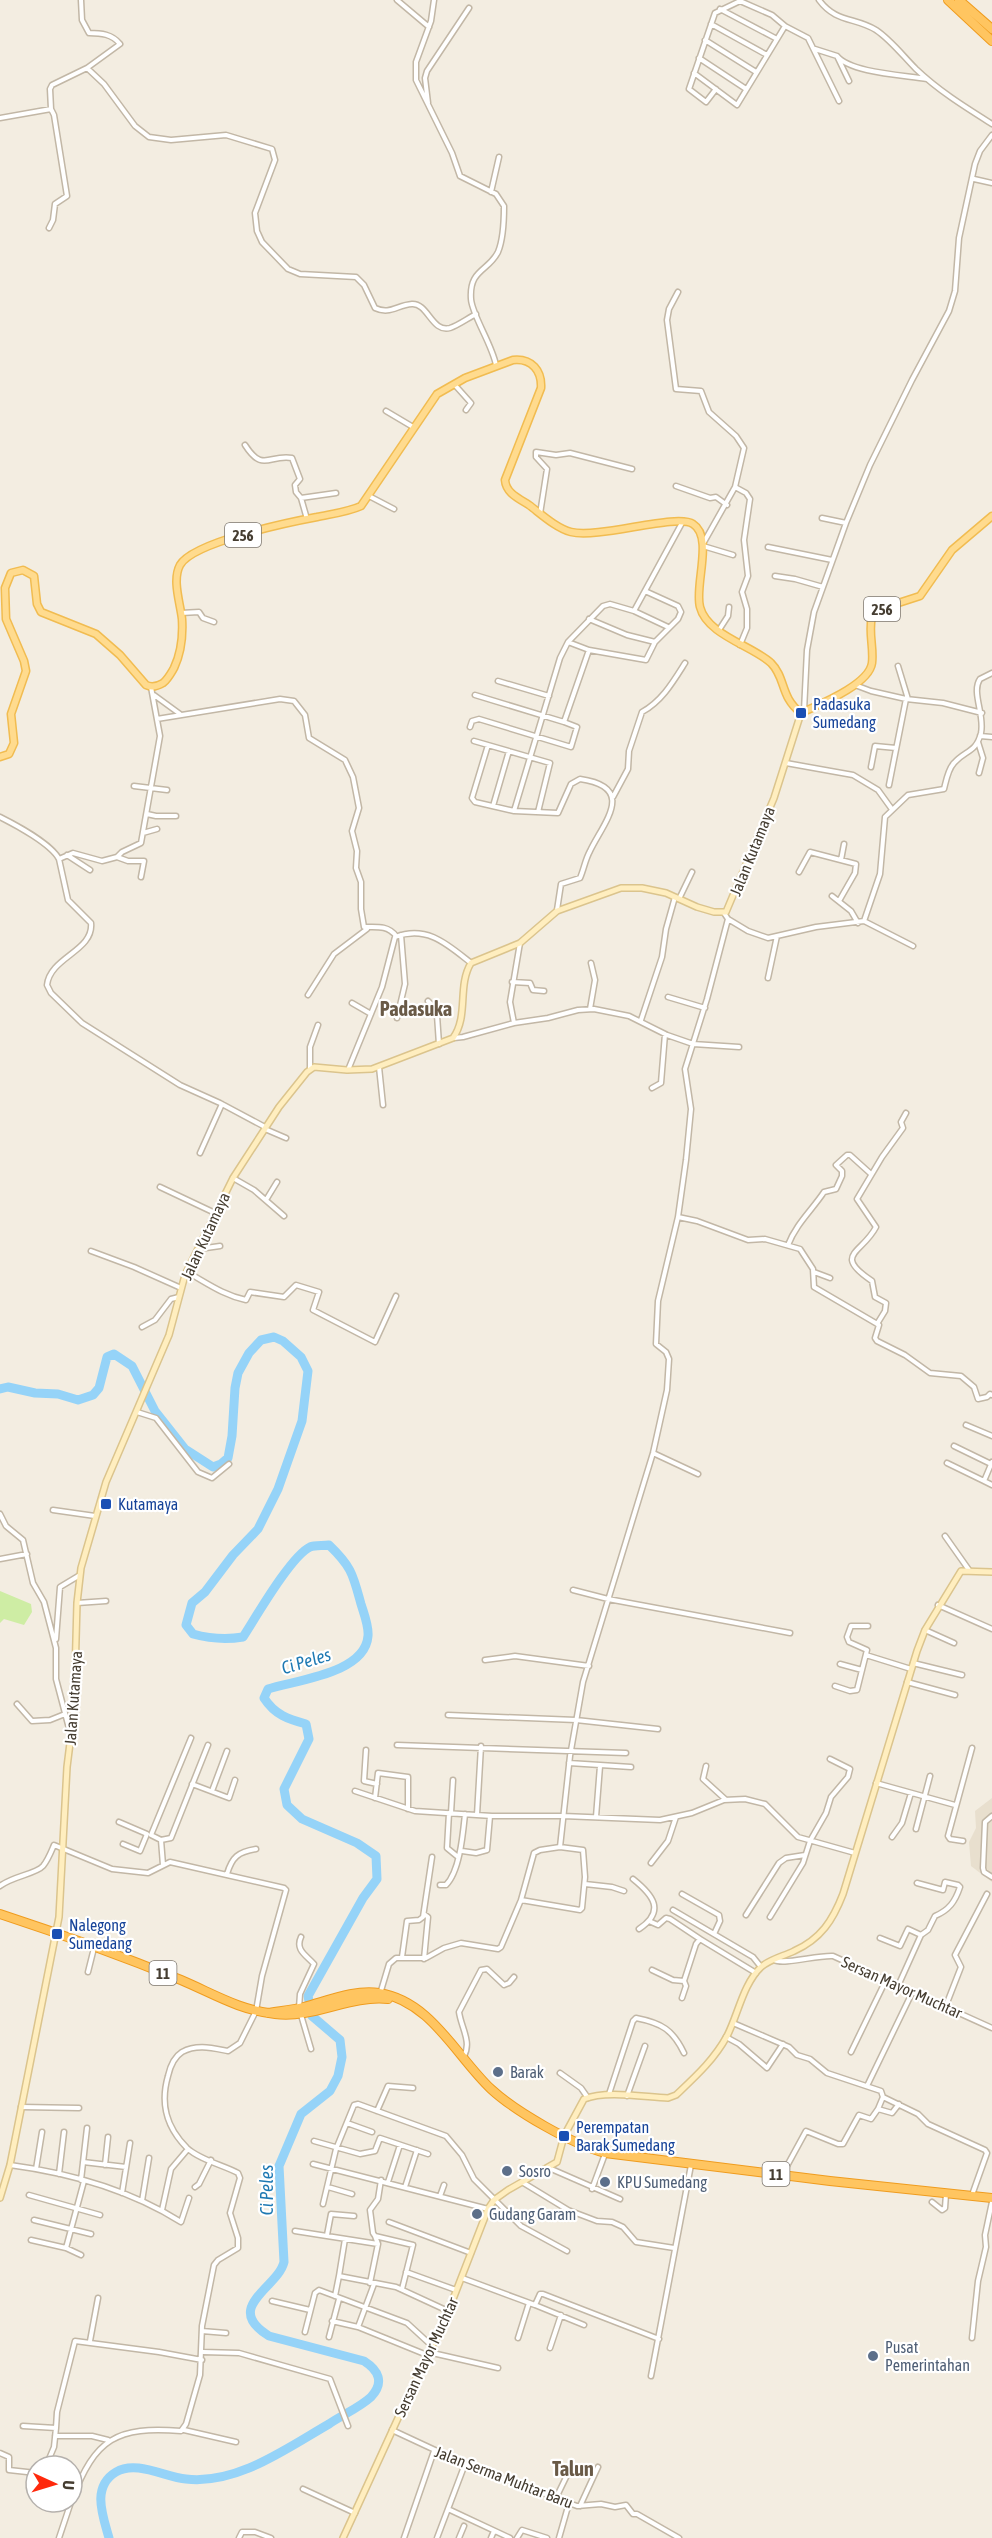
<svg xmlns="http://www.w3.org/2000/svg" width="992" height="2538" font-family="'Asap Condensed',sans-serif">
<style>
.residential{fill:#e8dfce}
.green{fill:#ceeda4}
.lines{fill:none;stroke-linecap:round;stroke-linejoin:round}
.river{stroke:#95d3f8;stroke-width:9}
.street-casing{stroke:#c2b7a6;stroke-width:7}
.secondary-casing{stroke:#dbc48d;stroke-width:8}
.primary-casing{stroke:#f1bc51;stroke-width:9}
.highway-casing{stroke:#ef9c1f;stroke-width:10}
.street{stroke:#fff;stroke-width:4}
.secondary{stroke:#ffeebf;stroke-width:5}
.primary{stroke:#ffdb8e;stroke-width:6}
.highway{stroke:#ffc560;stroke-width:8}
.transit-dot{fill:#1a4fb4;stroke:#fff;stroke-width:2}
.service-dot{fill:#5c6f8a;stroke:#fff;stroke-width:2}
.labels{text-anchor:middle;dominant-baseline:central;stroke-width:4.5;stroke-linejoin:round;paint-order:stroke}
.shield{fill:#fff;stroke:#7d776f;stroke-width:1.5}
.shield-label{font-size:15px;font-weight:bold;fill:#453d31}
.transit-label{font-size:16px;fill:#164399;stroke:#fff;text-anchor:start}
.street-label{font-size:16px;fill:#453d31;stroke:#fff}
.service-label{font-size:16px;fill:#4e5e75;stroke:#fff;text-anchor:start}
.water-label{font-size:18px;font-style:italic;fill:#1e79b3;stroke:#fff}
.quarter-label{font-size:20px;font-weight:bold;fill:#695a47;stroke:#fff}
</style>
<rect width="100%" height="100%" fill="#f3ede1"/>
<path class="residential" d="M992,1798V1882L971,1866L969,1842L976,1828L975,1811Z"/>
<path class="green" d="M0,1591L31,1604L32,1612L24,1625L4,1619L0,1623Z"/>
<g class="lines">
<path class="river" d="M0,1389L8,1387L35,1393L58,1394L78,1400L93,1395L99,1388L107,1357L114,1354L132,1366L155,1411L185,1449L213,1467L221,1464L228,1458L232,1436L235,1388L238,1373L249,1353L261,1340L274,1337L283,1341L301,1357L308,1371L302,1421L278,1489L258,1529L233,1555L205,1592L192,1603L186,1625L193,1634C211,1639 225,1640 243,1637C256,1617 291,1556 310,1547C315,1545 323,1546 329,1545C352,1567 353,1575 361,1604C364,1614 369,1626 368,1636C365,1674 295,1680 268,1689L264,1698C275,1715 288,1719 306,1724L309,1739L284,1789L287,1805L302,1819L357,1843L376,1856L377,1879L363,1898L308,1996L312,2016L340,2040L342,2057L338,2076L330,2091L301,2114L279,2166L284,2262C278,2288 222,2307 269,2336L364,2361C378,2370 385,2382 371,2397C359,2408 342,2415 329,2424C287,2448 237,2485 186,2479C165,2477 136,2460 116,2472C91,2487 103,2516 109,2538"/>
<g class="street-casing">
<path id="street" d="M81,0L82,20L89,33C101,33 112,34 120,44L87,68
M397,0L429,27
M434,0L431,21L416,62V80L452,153L460,176L496,194L504,206C504,219 503,240 498,252C488,272 469,269 471,299C472,315 492,344 496,365
M819,0C836,23 855,17 876,30C891,40 903,56 916,69C939,91 965,107 992,124
M720,9L777,39
M711,24L767,55
M705,40L756,72
M815,49L837,56
M699,58L746,89
M694,73L737,105L785,26L808,38L839,101
M849,81L837,56C851,73 904,75 927,79
M716,89L706,102L689,89L715,13L740,1L772,15L785,26
M428,103L425,78L427,71L469,8
M0,118L51,109L50,89L52,85L87,68L104,84L135,126L149,137L171,140L226,135L272,149L275,160L255,213L257,231L262,242L288,269L300,274L356,277L364,285L375,308C390,315 397,305 412,304C428,303 432,333 450,328C459,325 468,318 476,314
M974,179L992,183
M491,192L499,157
M49,228L53,220L55,204L67,196L54,115L51,109
M678,292L669,309L667,320L676,389L701,391L709,412L736,436L744,448L735,487L704,542
M454,384L471,403L466,410
M386,411L413,427
M245,445C263,473 269,454 292,458L300,479L295,485L296,492L301,498L307,519
M676,486L710,498L716,497L727,505
M735,487L746,493L750,499L744,540L748,576L742,592L747,609V628L740,645
M369,496L394,509
M301,498L336,493
M540,514L547,469L536,457V452L556,455L570,453L632,469
M822,518L846,523
M703,546L733,555
M768,547L832,560
M775,576L795,579L823,587
M634,611L668,627
M181,613L199,612L203,618L214,622
M589,619L627,635L655,642
M719,630L728,616L729,607
M589,650L646,660L655,642L678,619L681,612L678,606L645,591
M898,666L908,699
M498,681L549,696
M855,685L871,691L906,699L889,785
M154,695L180,714
M475,695L564,722L589,650L568,642
M906,699L943,703L982,713
M804,711L807,650L814,612L846,523L870,465L912,380L949,311L955,291L959,238L975,164L980,151L992,135
M157,719L280,699L294,701L305,715L309,738L345,760L353,777L359,808L352,831L357,851L356,868L361,882V909L364,927C376,927 388,925 396,936
M470,727L472,721L479,719L571,747L577,727L564,722
M980,736L992,737
M474,741L550,763L538,812
M978,742L983,758L979,773
M488,745L472,798L475,802L514,811L558,813L571,784L580,779C637,787 604,822 590,851C585,860 584,869 580,878L561,884L557,910
M786,763L853,775L878,790L891,808
M871,767L875,746L896,748
M134,786L167,790
M613,797L628,769L629,751L642,712C662,701 673,682 685,663
M493,806L509,751
M514,811L560,658L568,642L603,606L610,604L634,611L683,521
M147,814L156,816H176
M0,817C16,825 51,844 59,859L68,900L91,923C94,951 50,957 47,985L51,993L82,1023L180,1085L220,1103L265,1127
M143,833L157,829
M67,855L90,870
M117,857L128,861H144L141,877
M59,859L73,853L102,861L117,857L122,852L141,843L160,736L151,687
M841,860L844,844
M799,872L810,852L856,864L855,873L839,901
M832,896L851,911L858,923
M679,899L692,872
M724,913L728,919L748,931L768,938L816,927L864,921L880,874L885,817L908,795L944,789C946,781 948,769 954,763C965,750 976,753 981,733C985,715 971,692 980,679L992,673
M864,921L913,946
M768,978L777,936
M512,982L530,983L533,990L544,991
M308,995L334,954L367,929
M668,997L705,1008
M428,1001L431,1004V1011L437,1015L439,1044
M352,1003L371,1014
M590,1009L595,980L591,963
M397,1018L405,984L401,935
M641,1020L662,957L666,929L675,897
M514,1023L510,1002L520,943
M454,1038L463,1037L514,1023L548,1018L578,1010L594,1009L629,1016L667,1035L693,1044L739,1047
M379,1067L383,1105
M310,1069V1047L318,1025
M348,1070L382,987L395,937C427,925 447,944 471,963
M652,1088L661,1083L665,1034
M265,1129L286,1138
M200,1153L222,1104
M233,1178L254,1190L284,1216
M160,1187L215,1213
M266,1200L277,1182
M678,1217L697,1221L748,1240L765,1239L800,1249L813,1269L814,1287L879,1325L875,1338L877,1341L905,1355L930,1373L961,1376L974,1387L978,1399L987,1397L990,1394L992,1395
M788,1245C796,1224 812,1210 824,1192L836,1189L842,1176V1171L836,1165L847,1155H850L871,1174
M199,1249L220,1246
M91,1251L134,1267L181,1288
M187,1272C207,1283 223,1295 246,1300L250,1292L284,1297L296,1285L319,1292L313,1310L375,1342L396,1296
M814,1272L830,1278
M877,1324L885,1311L886,1303L875,1297L872,1281C832,1254 862,1254 876,1227L857,1199L882,1157L903,1128L901,1122L906,1113
M142,1327L155,1320L171,1299L179,1297
M137,1412L156,1418L198,1472L212,1478L229,1464
M966,1425L992,1436
M954,1446L991,1464
M653,1453L698,1474
M947,1463L984,1481L992,1462
M984,1481L992,1485
M53,1510L95,1516
M0,1514L6,1526L23,1540L33,1583L44,1602L56,1648V1679L70,1732
M945,1536L969,1570
M0,1559L27,1554
M573,1590L608,1599L790,1633
M77,1603L106,1601
M938,1605L992,1629
M925,1630L954,1643
M56,1639L60,1587L80,1575
M866,1655L911,1669
M485,1660L515,1656L589,1666
M913,1663L962,1675
M840,1664L862,1670
M907,1682L955,1695
M835,1686L850,1691L857,1690L867,1650L849,1642L847,1637L851,1626H868
M17,1704L32,1721L50,1720L65,1714
M448,1715L576,1720L658,1729
M397,1745L626,1753
M366,1750L364,1781L377,1784
M569,1763L631,1767
M706,1766L703,1779L725,1799
M876,1783L955,1805
M192,1784L229,1798L235,1780
M212,1791L227,1751
M355,1791L415,1811L492,1816H563L660,1820L692,1813L724,1800L745,1799L765,1804L798,1837L855,1853
M375,1798L378,1773L408,1777V1809
M449,1813L447,1848L458,1857
M451,1813L453,1780
M477,1815L481,1746
M992,1816L985,1822L983,1868L984,1872L992,1877
M596,1817L600,1766
M119,1822L147,1834
M916,1829L930,1776
M892,1837L902,1823L911,1793
M161,1840L151,1835L191,1738
M963,1841L950,1839L948,1836L972,1748
M123,1844L140,1851L147,1834
M462,1851L476,1853L487,1850L490,1816
M651,1863L668,1841L676,1817
M163,1865L161,1840L171,1838L208,1745
M227,1874C232,1857 238,1852 256,1849
M633,1879C653,1895 666,1911 639,1929
M585,1884L612,1887L624,1891
M440,1885H446C460,1871 463,1833 465,1814
M0,1886C13,1876 36,1874 43,1866C48,1860 51,1852 54,1845L112,1869L148,1873L170,1862L284,1888L286,1890L262,1976L256,2011L240,2043L228,2051C212,2048 197,2044 182,2052C174,2057 170,2067 168,2076C160,2104 166,2127 187,2148C200,2160 223,2165 238,2173L240,2178L230,2213L238,2238V2248L218,2260L214,2265L202,2326L200,2375L186,2424L181,2431C117,2426 95,2438 72,2500
M682,1894L719,1915L720,1921L714,1934
M521,1900L580,1910L582,1908L585,1877L583,1850L560,1847
M673,1910L753,1957L761,1967
M424,1914L428,1917L424,1959
M746,1915L779,1863L786,1858L805,1855
M770,1917L803,1863L810,1841L826,1813L831,1797L848,1777L850,1769L830,1759
M649,1921L658,1925L666,1918L670,1919L700,1939
M880,1938L900,1946L908,1929L921,1935
M402,1957L407,1921L419,1920L423,1917L432,1857
M774,1960C784,1965 817,1955 833,1956L992,2028
M652,1970L673,1980L684,1981L696,1944L700,1939L756,1973
M88,1972L94,1948
M898,1986L921,1935L928,1930L935,1916C949,1910 955,1902 960,1887L958,1885L945,1882L943,1890L917,1883
M380,1994L389,1964L396,1958H426L444,1948L461,1943L498,1949L501,1947L521,1900L534,1853L540,1850L560,1847L570,1756L583,1682L653,1453L667,1390L669,1359L666,1352L656,1344L658,1301L678,1217L686,1160L691,1109L685,1069L707,999L728,919
M682,1998L686,1986L684,1981
M299,2008L300,1994L314,1964C306,1955 295,1950 301,1937
M945,2008L961,1967L955,1955L987,1894
M301,2015L311,2049
M733,2023L789,2047L797,2055L810,2059L827,2073L881,2091L883,2097L918,2114L928,2124L985,2150L987,2153L972,2195
M726,2037L739,2044L767,2068L783,2044
M851,2052L886,1980
M464,2056C472,2042 461,2027 459,2012L481,1970L487,1969L504,1985L509,1983L514,1977
M560,2073L581,2088L588,2098
M867,2086L912,1993
M609,2094L633,2021L636,2018C662,2023 673,2030 684,2053
M627,2096L645,2046
M21,2107L79,2108
M878,2109L883,2097
M377,2111L388,2086L413,2088
M347,2123L372,2132
M314,2141L360,2154L375,2151L380,2138L428,2154
M83,2162L126,2167
M313,2164L488,2209
M10,2165C70,2173 130,2190 181,2222L189,2198
M105,2165L108,2137
M549,2168L620,2199
M36,2169L42,2132
M59,2174L64,2132
M782,2175L806,2131L838,2144H843L859,2115L871,2119L878,2109L892,2113L899,2104
M81,2180L87,2128
M381,2180L378,2199L370,2210L373,2233L375,2236L413,2245L402,2289
M388,2182L400,2145
M522,2182L568,2210L597,2221L612,2222L623,2227L636,2242L674,2248
M195,2187L199,2184L211,2160
M328,2187L352,2194
M405,2187L417,2150
M592,2189L605,2154
M122,2193L130,2143
M29,2195L100,2215
M440,2196L444,2185
M142,2201L149,2158
M932,2202L942,2210L945,2208L946,2194
M323,2204L336,2149L354,2105L358,2104L446,2136L462,2155L474,2179L521,2226L567,2251
M162,2210L171,2169L188,2149
M34,2220L91,2234
M389,2222L471,2253
M295,2231L378,2244
M327,2235L331,2214L354,2216
M345,2239L339,2276L396,2287L448,2311
M31,2240L66,2248
M81,2255L66,2248L84,2181
M406,2272L456,2290
M462,2278L535,2305L540,2294H543L659,2339
M370,2283L378,2244L375,2236
M335,2296L339,2276
M272,2301L310,2310
M535,2305L584,2325
M332,2321L358,2327L427,2355
M358,2327L374,2284
M202,2331L226,2333
M305,2332L315,2293L319,2290L407,2323L432,2346
M329,2337L339,2299
M518,2338L529,2303
M972,2338L978,2281L986,2247L985,2235L992,2202
M90,2341L98,2298
M550,2348L561,2315
M203,2352L239,2353L330,2379L348,2426
M428,2352L498,2368
M651,2376L691,2165
M23,2426L56,2428L54,2447L46,2466
M56,2428L57,2412L75,2341L159,2352L202,2360
M184,2430L236,2442
M392,2430L465,2464L577,2506L601,2504L615,2507L626,2505L633,2514H637L679,2538
M55,2436H92L108,2440
M0,2453L9,2457V2470L36,2473
M303,2489L355,2513
M556,2498L571,2467
M580,2506L598,2467
M448,2509L510,2538
M59,2538L71,2502
M239,2538L242,2532H255L271,2538
M404,2538L434,2451
M437,2538L465,2464
M459,2538L464,2526
M491,2538L494,2531
M517,2538L522,2530L547,2538
M559,2538L569,2503"/>
</g>
<g class="secondary-casing">
<path id="secondary" d="M0,2198L10,2165L59,1917L67,1767L74,1711L77,1603L81,1568L106,1482L169,1335L185,1275L233,1178L279,1107L307,1072L314,1067L347,1070L372,1069L453,1038C469,1016 457,986 471,963L520,943L557,911L621,888H642L666,893L697,907L714,912H726L774,798L801,713
M343,2538L427,2355L441,2330L488,2209L494,2200L508,2190L557,2162L564,2136L584,2099C606,2090 644,2097 668,2098L676,2095C695,2077 714,2060 727,2036C738,2015 743,1984 761,1967C770,1959 784,1956 794,1951C821,1939 833,1920 843,1894L917,1651L925,1630L961,1571L992,1572"/>
</g>
<g class="primary-casing">
<path id="primary" d="M0,757L9,754L14,743L11,714L26,671L24,661L6,619L5,588L11,573L23,570L34,576L37,604L41,612L96,634L120,655L146,685C152,688 158,686 163,683C168,679 171,673 174,668C181,653 183,635 182,619C180,602 172,580 180,565C193,542 290,522 317,517C331,514 348,512 361,506L437,394L465,378L513,360C532,358 542,371 541,388L505,480C506,493 518,498 529,505C541,514 556,528 571,532C599,539 677,513 693,524C714,537 694,586 700,607C707,635 753,646 771,663C786,678 780,697 801,713C818,705 869,685 872,663C874,647 868,632 872,617L886,607L920,596L952,550L992,516"/>
</g>
<g class="highway-casing">
<path id="highway" d="M948,0L992,41
M959,0L992,29
M0,1914C61,1934 122,1956 181,1980C214,1994 239,2010 275,2014C314,2019 349,1995 388,1999
M268,2013C280,2011 292,2010 304,2007C327,2001 355,1989 379,1993C431,2001 456,2056 491,2089C516,2112 572,2144 605,2153L830,2181L992,2198"/>
</g>
<use href="#street" class="street"/>
<use href="#secondary" class="secondary"/>
<use href="#primary" class="primary"/>
<use href="#highway" class="highway"/>
</g>
<g class="transit-dot">
<rect x="795" y="707" width="12" height="12" rx="3"/>
<rect x="100" y="1498" width="12" height="12" rx="3"/>
<rect x="51" y="1928" width="12" height="12" rx="3"/>
<rect x="558" y="2130" width="12" height="12" rx="3"/>
</g>
<g class="service-dot">
<circle cx="498" cy="2072" r="6"/>
<circle cx="507" cy="2171" r="6"/>
<circle cx="605" cy="2182" r="6"/>
<circle cx="477" cy="2214" r="6"/>
<circle cx="873" cy="2356" r="6"/>
</g>
<g class="labels">
<g class="shield">
<rect x="225" y="523" width="36" height="24" rx="4.5"/>
<rect x="864" y="597" width="36" height="24" rx="4.5"/>
<rect x="149.5" y="1961" width="27" height="24" rx="4.5"/>
<rect x="762.5" y="2162" width="27" height="24" rx="4.5"/>
</g>
<g class="shield-label">
<text x="243" y="535">256</text>
<text x="882" y="609">256</text>
<text x="163" y="1973">11</text>
<text x="776" y="2174">11</text>
</g>
<g class="transit-label">
<text x="813" y="704">Padasuka<tspan x="813" dy="18">Sumedang</tspan></text>
<text x="118" y="1504">Kutamaya</text>
<text x="69" y="1925">Nalegong<tspan x="69" dy="18">Sumedang</tspan></text>
<text x="576" y="2127">Perempatan<tspan x="576" dy="18">Barak Sumedang</tspan></text>
</g>
<g class="street-label">
<text transform="translate(752 851) rotate(-68)">Jalan Kutamaya</text>
<text transform="translate(205 1236) rotate(-65)">Jalan Kutamaya</text>
<text transform="translate(73 1698) rotate(-86)">Jalan Kutamaya</text>
<text transform="translate(902 1987) rotate(24)">Sersan Mayor Muchtar</text>
<text transform="translate(426 2357) rotate(-65)">Sersan Mayor Muchtar</text>
<text transform="translate(504 2477) rotate(21)">Jalan Serma Muhtar Baru</text>
</g>
<g class="service-label">
<text x="510" y="2072">Barak</text>
<text x="519" y="2171">Sosro</text>
<text x="617" y="2182">KPU Sumedang</text>
<text x="489" y="2214">Gudang Garam</text>
<text x="885" y="2347">Pusat<tspan x="885" dy="18">Pemerintahan</tspan></text>
</g>
<g class="water-label">
<text transform="translate(306 1661) rotate(-17)">Ci Peles</text>
<text transform="translate(266 2190) rotate(-90)">Ci Peles</text>
</g>
<g class="quarter-label">
<text x="416" y="1008">Padasuka</text>
<text x="573" y="2468">Talun</text>
</g>
</g>
<g transform="translate(54 2484) rotate(94)"><circle r="28" fill="#ffffff" stroke="#b5b1ad" stroke-width="1.5"/>
<path d="M0-4.5L10 22L0 15L-10 22Z" fill="#ff290c"/>
<text y="-9" font-size="16" font-weight="bold" text-anchor="middle" fill="#453d31">U</text>
</g>
</svg>
